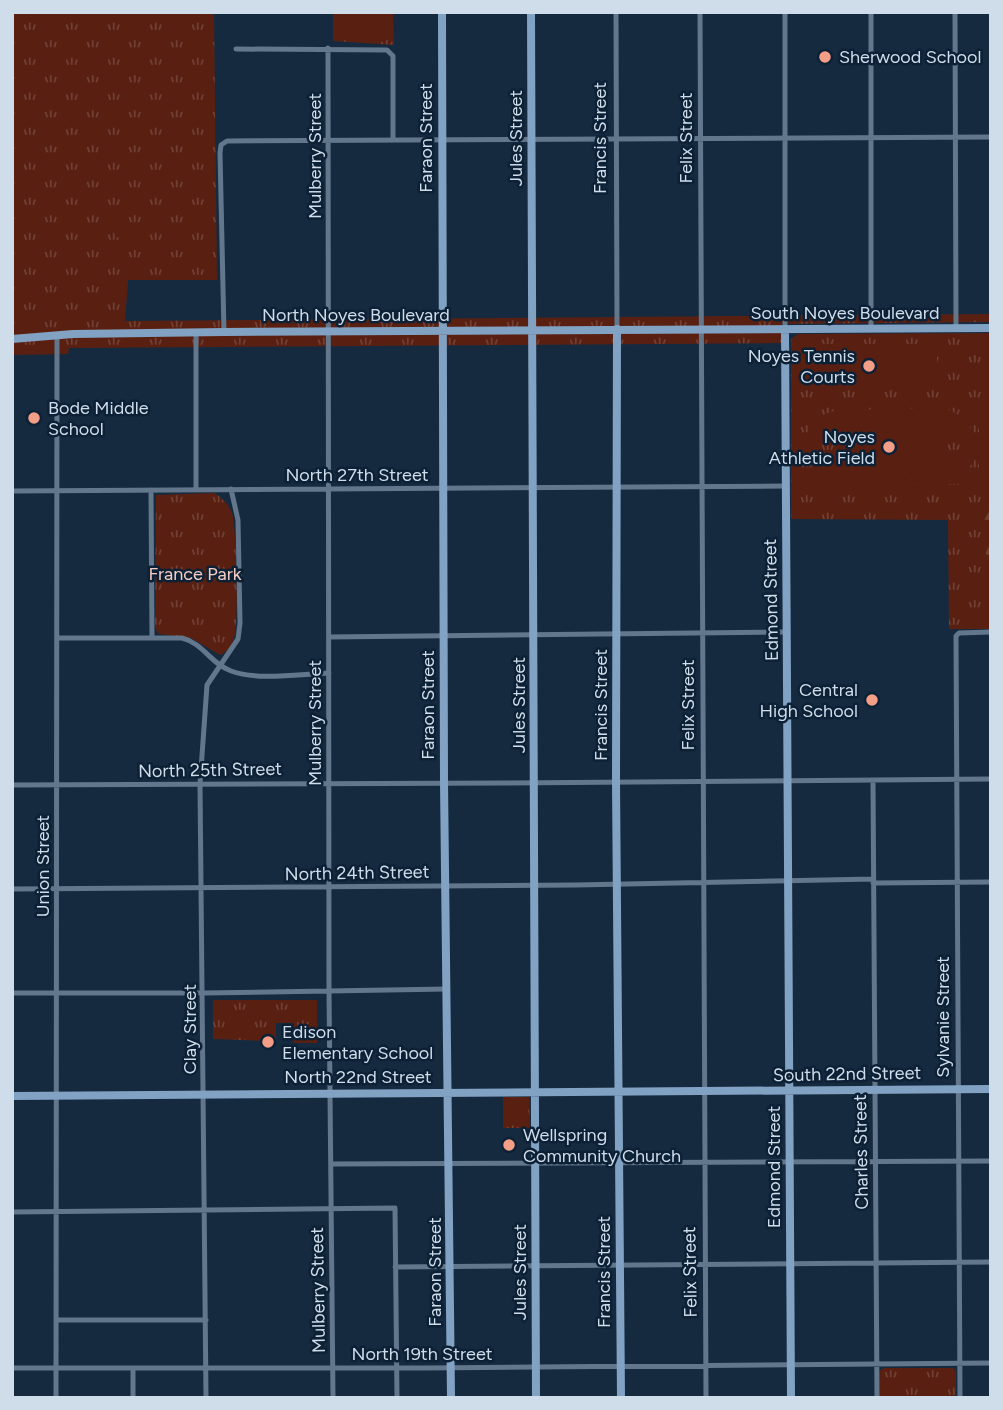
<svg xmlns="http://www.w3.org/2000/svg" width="1003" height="1410" font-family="Figtree,sans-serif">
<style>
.grass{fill:url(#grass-tufts)}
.forest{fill:url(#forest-firs)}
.garden{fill:#592012;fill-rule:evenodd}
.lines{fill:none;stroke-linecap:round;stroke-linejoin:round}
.street{stroke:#62768c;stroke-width:5}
.secondary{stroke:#82a2c4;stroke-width:8}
.poi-dot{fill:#f49e88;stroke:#0c2135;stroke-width:2.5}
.labels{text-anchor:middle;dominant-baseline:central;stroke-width:5;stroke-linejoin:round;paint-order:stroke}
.poi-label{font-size:18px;fill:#cfdcea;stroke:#0c2135;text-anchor:start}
.street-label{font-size:18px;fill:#cfdcea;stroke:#0c2135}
.park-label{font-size:18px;fill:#f5cdc2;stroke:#0c2135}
</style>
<defs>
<pattern id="grass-tufts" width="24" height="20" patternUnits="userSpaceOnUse" patternTransform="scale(1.75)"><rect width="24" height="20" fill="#592012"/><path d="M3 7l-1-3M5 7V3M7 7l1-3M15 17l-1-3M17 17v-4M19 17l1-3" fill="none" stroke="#704035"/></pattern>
<pattern id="forest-firs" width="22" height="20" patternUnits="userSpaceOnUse" patternTransform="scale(1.75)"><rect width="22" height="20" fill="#592012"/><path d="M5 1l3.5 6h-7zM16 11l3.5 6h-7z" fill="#704035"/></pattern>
</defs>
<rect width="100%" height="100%" fill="#162a3f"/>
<path class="grass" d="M12,12H214L217,280H128L125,321L991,314V322L782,324V343L69,348L68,354L12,355Z
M333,12H393L394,45L333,41Z
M991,333V629H949L948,520L791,519V339L798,334Z
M214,493C223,498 228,504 232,513C237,529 238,617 235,634C233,643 228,652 220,655L191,638L159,634L155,628L156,495Z
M213,1000H317V1043H294V1023H276V1039L272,1041L213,1039Z
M503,1097H529L530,1128H503Z
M884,1368H953L956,1371V1398H879V1371Z"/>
<path class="forest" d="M983,500L991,503V588L979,506Z"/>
<path class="garden" d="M353 22a13 13 0 1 1 26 0a13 13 0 1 1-26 0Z
M147 218a10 10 0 1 1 20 0a10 10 0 1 1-20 0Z
M113 229a10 10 0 1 1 20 0a10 10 0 1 1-20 0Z
M800,344H937V388L801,389Z
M942,408C965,413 982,435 974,459C970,469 963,473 964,484L815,486L814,477L818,476C799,451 803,415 839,410ZM943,417L961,427C972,444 968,466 949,474C930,481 860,477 837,477C806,468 809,430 836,418Z
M979,411H991V474L979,472Z
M834,422H943V472L835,473Z"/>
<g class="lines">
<path class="street" d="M616,12L617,329
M700,12L706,1398
M785,12V329
M955,12L956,328
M328,48L329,990L333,1398
M236,49L387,50L393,56V140
M871,328V12
M224,332L220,153L221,145L227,141L991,137
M151,490L152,637
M196,490V332
M12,491L786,486
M329,637L787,632
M57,638H182C203,643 211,664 231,671C259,681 299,674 329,673
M873,781L877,1398
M12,785C338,783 665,784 991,779
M873,883L991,882
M12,889L576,885L873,879
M12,993H204L447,989
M331,1164L991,1161
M12,1212L395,1208L397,1398
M395,1267L991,1262
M56,1320H206
M12,1368H425L991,1363
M56,1398L57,335
M133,1398V1368
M206,1398L200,784L207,685L238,639L240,623L238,520L231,489
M960,1398L956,636L959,633L991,632"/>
<path class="secondary" d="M442,12L444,782L451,1398
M531,12L536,1398
M617,329L616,783L621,1398
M785,329L791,1398
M12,339L73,334L224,332L991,328
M12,1096L991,1089"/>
</g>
<g class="poi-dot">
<circle cx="825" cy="57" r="7"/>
<circle cx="869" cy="366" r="7"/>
<circle cx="34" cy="418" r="7"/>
<circle cx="889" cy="447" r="7"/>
<circle cx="872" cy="700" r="7"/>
<circle cx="268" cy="1042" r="7"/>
<circle cx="509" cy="1145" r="7"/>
</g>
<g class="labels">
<g class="poi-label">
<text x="839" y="57">Sherwood School</text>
<text x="855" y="356" text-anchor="end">Noyes Tennis<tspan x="855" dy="21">Courts</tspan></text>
<text x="48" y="408">Bode Middle<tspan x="48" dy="21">School</tspan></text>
<text x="875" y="437" text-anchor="end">Noyes<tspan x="875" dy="21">Athletic Field</tspan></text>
<text x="858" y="690" text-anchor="end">Central<tspan x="858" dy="21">High School</tspan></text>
<text x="282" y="1032">Edison<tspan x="282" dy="21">Elementary School</tspan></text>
<text x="523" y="1135">Wellspring<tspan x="523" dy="21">Community Church</tspan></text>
</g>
<g class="street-label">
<text transform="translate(426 138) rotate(-90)">Faraon Street</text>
<text transform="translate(516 138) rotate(-90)">Jules Street</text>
<text transform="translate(600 138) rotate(-90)">Francis Street</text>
<text transform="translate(686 138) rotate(-90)">Felix Street</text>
<text transform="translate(315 156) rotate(-90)">Mulberry Street</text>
<text x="845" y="313">South Noyes Boulevard</text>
<text x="356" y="315">North Noyes Boulevard</text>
<text x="357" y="475">North 27th Street</text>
<text transform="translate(771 600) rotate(-91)">Edmond Street</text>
<text transform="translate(428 705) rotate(-90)">Faraon Street</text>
<text transform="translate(519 705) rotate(-90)">Jules Street</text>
<text transform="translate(601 705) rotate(-90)">Francis Street</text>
<text transform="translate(688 705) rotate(-90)">Felix Street</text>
<text transform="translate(315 723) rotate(-90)">Mulberry Street</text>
<text transform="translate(210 770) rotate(-1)">North 25th Street</text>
<text transform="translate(43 866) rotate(-90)">Union Street</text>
<text transform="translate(357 873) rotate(-1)">North 24th Street</text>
<text transform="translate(943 1017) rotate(-90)">Sylvanie Street</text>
<text transform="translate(190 1029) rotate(-90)">Clay Street</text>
<text transform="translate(847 1074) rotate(-1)">South 22nd Street</text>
<text x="358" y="1077">North 22nd Street</text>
<text transform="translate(861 1152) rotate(-91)">Charles Street</text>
<text transform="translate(774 1167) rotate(-90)">Edmond Street</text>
<text transform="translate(435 1272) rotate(-90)">Faraon Street</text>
<text transform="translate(520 1272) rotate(-90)">Jules Street</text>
<text transform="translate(604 1272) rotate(-90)">Francis Street</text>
<text transform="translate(690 1272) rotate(-91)">Felix Street</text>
<text transform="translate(318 1290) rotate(-91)">Mulberry Street</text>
<text x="422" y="1354">North 19th Street</text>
</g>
<g class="park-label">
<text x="195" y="574">France Park</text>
</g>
</g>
<rect width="1003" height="1410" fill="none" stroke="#cfdcea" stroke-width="28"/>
</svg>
